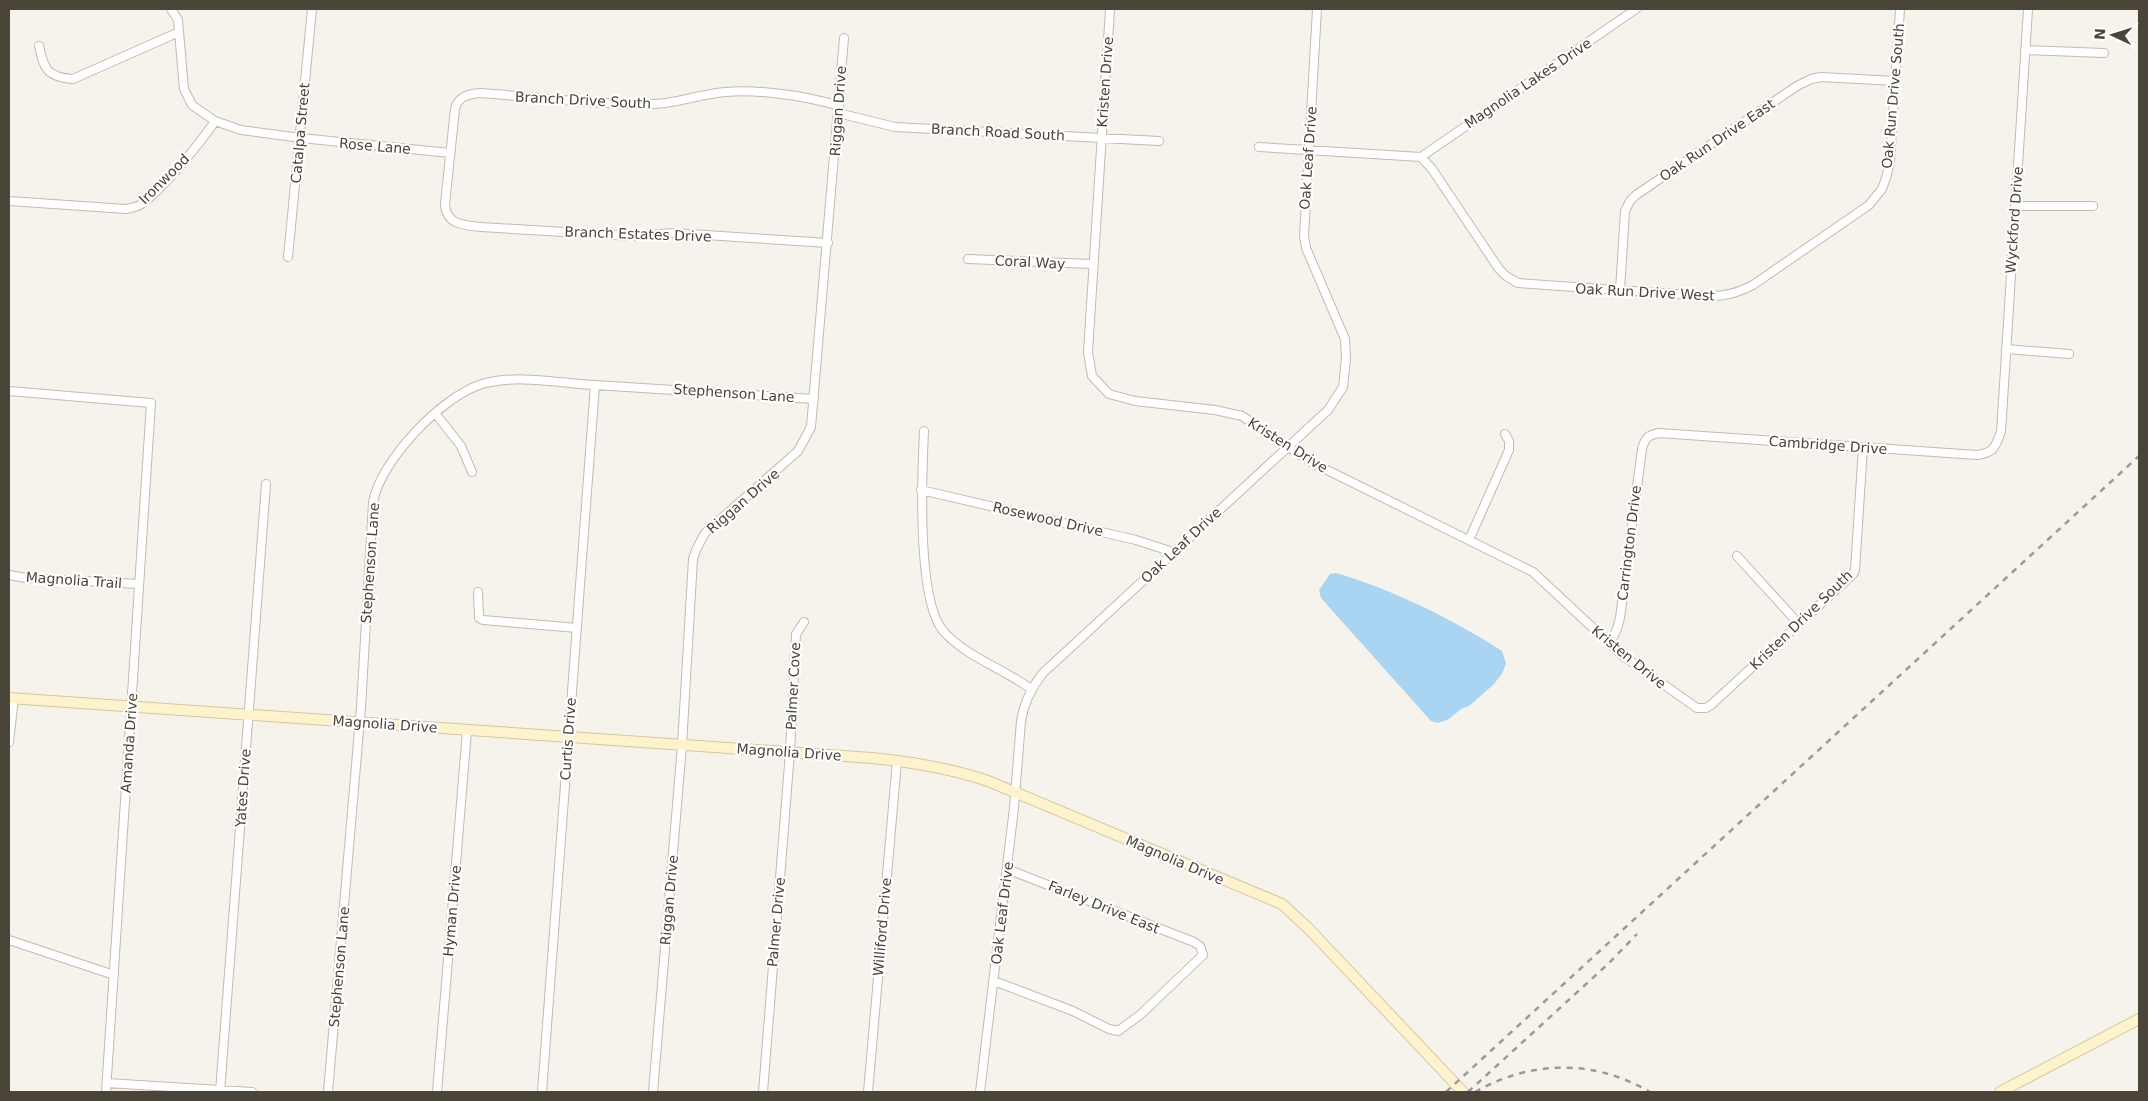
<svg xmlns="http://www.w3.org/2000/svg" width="2148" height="1101" font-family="'DejaVu Sans',sans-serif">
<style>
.water{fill:#a9d4f2}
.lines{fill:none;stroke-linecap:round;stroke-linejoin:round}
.street-casing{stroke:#c2bbae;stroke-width:10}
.secondary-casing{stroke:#d6c79b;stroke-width:12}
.street{stroke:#fff;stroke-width:8}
.secondary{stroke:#fff3cd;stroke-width:10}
.rail{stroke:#9a9a9a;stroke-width:2.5;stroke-dasharray:6 6;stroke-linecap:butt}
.labels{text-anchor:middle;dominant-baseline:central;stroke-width:4.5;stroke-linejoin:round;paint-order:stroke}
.street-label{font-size:14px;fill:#4b4439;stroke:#fff}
</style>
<rect width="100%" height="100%" fill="#f6f3ec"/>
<path class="water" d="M1336,573C1394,590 1450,618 1502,651L1506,663L1502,674L1493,685L1469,706L1461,709L1449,719L1438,723L1431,721L1321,598L1319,590L1330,574Z"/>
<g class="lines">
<g class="street-casing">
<path id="street" d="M171,9L178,20L184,89L192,105L215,121L241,130L301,138L450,153
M1110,9L1088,352L1092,376L1109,394L1135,401L1215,410L1242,416L1311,462L1533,572L1623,656L1697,708H1706L1711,705L1853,574L1855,570L1863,447
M39,46C44,69 47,77 73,79L179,32
M2025,50L2104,53
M838,113L895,127L1159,141
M1259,147L1421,157
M1421,157L1432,169L1499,269L1506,276L1518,283L1705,296C1724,297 1737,293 1753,285L1869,205L1882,189L1887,175L1890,160L1900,9
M1421,157L1636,9
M9,201L126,209C131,208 136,207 140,205C160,192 202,141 215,121
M2015,206H2093
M828,243L674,233L630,236L481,227C464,225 446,225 445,204L455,109C458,96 469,94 481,93C536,97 596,105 651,104C672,104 691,97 711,94C746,87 804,95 839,106
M288,257L312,9
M968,259L1093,264
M1620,290L1625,211L1630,201L1636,195L1797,86L1811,79L1821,77L1895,81
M2006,349L2069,354
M9,391L151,403L106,1092
M435,413L461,446L472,472
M924,431C922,473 916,604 945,633C969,658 1004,669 1031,689
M921,490L1136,540L1173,552
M1469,540L1509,450V441L1505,434
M1737,556L1799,624
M9,575L26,578L139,584
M478,592L479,618L483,620L577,628
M1610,644L1617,629L1620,618L1642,449C1645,438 1648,435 1659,433L1977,455C1995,453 1995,446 2001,432L2028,9
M9,742L14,698
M9,940L114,975
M994,981L1073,1011L1109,1029L1118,1031L1140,1015L1203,955L1200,946L1194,942L1007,869
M107,1083L252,1092
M220,1092L266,484
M328,1092L361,707L373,503C379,462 442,396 482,384C517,374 558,383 595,385C668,389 741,394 814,399
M437,1092L467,731
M542,1092L595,385
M653,1092L682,745L693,559L696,550L705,533L798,451L811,427L844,38
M763,1092L790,752L796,634L804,622
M868,1092L897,761
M980,1092L1014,808L1021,721C1024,702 1031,688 1043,673L1328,410L1343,387L1346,359L1345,339L1306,248L1304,236L1317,9"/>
</g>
<g class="secondary-casing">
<path id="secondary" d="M9,698L872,758C912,762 950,768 988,781L1282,904L1309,929L1463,1092
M2000,1092L2139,1019"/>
</g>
<use href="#street" class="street"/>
<use href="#secondary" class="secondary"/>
<path class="rail" d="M1446,1092L2139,456
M1468,1092L1608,964L1637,934
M1475,1092C1531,1060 1594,1059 1650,1092"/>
</g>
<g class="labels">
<g class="street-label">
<text transform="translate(1105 82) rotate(-86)">Kristen Drive</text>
<text transform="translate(1528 83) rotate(-34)">Magnolia Lakes Drive</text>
<text transform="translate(1893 96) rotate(-85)">Oak Run Drive South</text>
<text transform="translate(583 100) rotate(3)">Branch Drive South</text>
<text transform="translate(838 111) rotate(-86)">Riggan Drive</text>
<text transform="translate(998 132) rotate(3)">Branch Road South</text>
<text transform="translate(300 133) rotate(-85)">Catalpa Street</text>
<text transform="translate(1717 140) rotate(-34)">Oak Run Drive East</text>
<text transform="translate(375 146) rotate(5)">Rose Lane</text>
<text transform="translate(1308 158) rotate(-86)">Oak Leaf Drive</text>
<text transform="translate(164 179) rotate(-45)">Ironwood</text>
<text transform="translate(2014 220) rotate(-86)">Wyckford Drive</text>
<text transform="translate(638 234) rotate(2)">Branch Estates Drive</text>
<text transform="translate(1030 262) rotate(3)">Coral Way</text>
<text transform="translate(1645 292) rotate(3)">Oak Run Drive West</text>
<text transform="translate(734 393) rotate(4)">Stephenson Lane</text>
<text transform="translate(1288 445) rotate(32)">Kristen Drive</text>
<text transform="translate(1828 445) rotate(4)">Cambridge Drive</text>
<text transform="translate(743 501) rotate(-41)">Riggan Drive</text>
<text transform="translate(1048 519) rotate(13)">Rosewood Drive</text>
<text transform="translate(1629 543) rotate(-83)">Carrington Drive</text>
<text transform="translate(1181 545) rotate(-43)">Oak Leaf Drive</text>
<text transform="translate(370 563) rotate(-86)">Stephenson Lane</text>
<text transform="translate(74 580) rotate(4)">Magnolia Trail</text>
<text transform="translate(1801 620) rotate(-44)">Kristen Drive South</text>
<text transform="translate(1629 657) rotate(39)">Kristen Drive</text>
<text transform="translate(793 686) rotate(-87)">Palmer Cove</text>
<text transform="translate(385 724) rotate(4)">Magnolia Drive</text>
<text transform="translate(568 739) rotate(-86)">Curtis Drive</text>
<text transform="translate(129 743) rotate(-86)">Amanda Drive</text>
<text transform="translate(789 752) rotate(4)">Magnolia Drive</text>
<text transform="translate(243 788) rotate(-86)">Yates Drive</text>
<text transform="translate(1175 860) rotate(23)">Magnolia Drive</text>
<text transform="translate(669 900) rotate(-85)">Riggan Drive</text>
<text transform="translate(1104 907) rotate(22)">Farley Drive East</text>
<text transform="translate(452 911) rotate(-85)">Hyman Drive</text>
<text transform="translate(1002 913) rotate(-83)">Oak Leaf Drive</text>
<text transform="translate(776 922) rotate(-85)">Palmer Drive</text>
<text transform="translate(882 927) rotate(-85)">Williford Drive</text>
<text transform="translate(339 967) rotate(-85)">Stephenson Lane</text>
</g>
</g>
<rect width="2148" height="1101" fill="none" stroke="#4b4439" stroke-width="20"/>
<g transform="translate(2113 35) rotate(274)" stroke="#ffffff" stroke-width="4" paint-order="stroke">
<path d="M0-4L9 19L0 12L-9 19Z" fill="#4b4439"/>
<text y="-8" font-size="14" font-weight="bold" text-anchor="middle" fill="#4b4439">N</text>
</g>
</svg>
